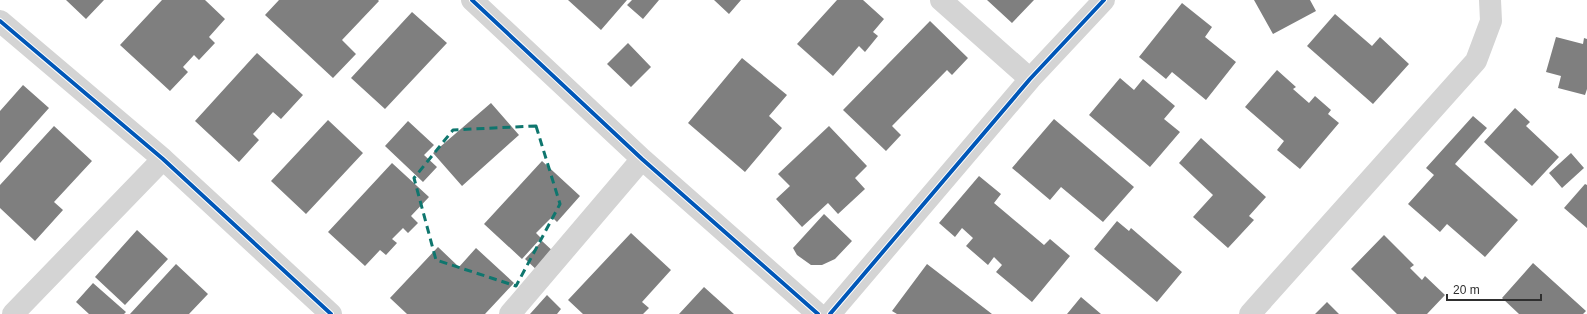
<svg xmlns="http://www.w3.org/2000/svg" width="1587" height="314" font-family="Helvetica,sans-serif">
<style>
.building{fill:#7f7f7f}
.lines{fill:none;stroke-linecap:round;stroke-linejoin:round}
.minor{stroke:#d4d4d4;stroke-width:22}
.cycleway-casing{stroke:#fff;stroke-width:6}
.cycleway{stroke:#0057b8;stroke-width:4}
.marked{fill:none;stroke:#0f766e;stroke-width:3;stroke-dasharray:8 5;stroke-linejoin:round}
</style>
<rect width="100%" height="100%" fill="#fff"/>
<path class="building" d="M66,0H104L86,19Z
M162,0H205L225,19L209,37L215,43L199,60L194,55L183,67L188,72L170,91L120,45Z
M279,0H378L379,1L342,40L356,54L333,78L265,15Z
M568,0H627L601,30Z
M632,0H659L643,19L627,5Z
M714,0H741L729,14Z
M837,0H863L884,19L873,32L878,36L865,52L859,46L833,76L797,44Z
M987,0H1034L1012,23Z
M1254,0H1310L1316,11L1273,34Z
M1182,3L1212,27L1205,37L1236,62L1206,100L1172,72L1166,79L1139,57Z
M412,12L447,43L385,109L351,78Z
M1335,14L1372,46L1380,37L1409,64L1373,104L1307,46Z
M930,21L968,58L952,75L947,70L892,126L901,135L886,151L843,110Z
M1556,37L1583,44L1584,38L1587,39V89L1585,95L1558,88L1561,76L1546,72Z
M628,43L651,67L631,87L607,64Z
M257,53L303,95L281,119L273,112L253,134L259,140L239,162L195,121Z
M742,58L787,95L769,116L782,128L745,172L688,123Z
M1277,70L1296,87L1293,89L1309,103L1315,96L1331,110L1328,114L1339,123L1300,169L1277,150L1284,141L1245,107Z
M1120,78L1134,90L1143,79L1175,106L1164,119L1180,132L1150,167L1089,115Z
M23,85L49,108L0,163V111Z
M491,103L519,135L462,186L433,153Z
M1515,108L1530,122L1526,126L1559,157L1532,186L1484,142Z
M1473,116L1487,128L1455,164L1518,220L1485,257L1447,224L1440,232L1408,204L1434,175L1426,168Z
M1054,119L1134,187L1103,222L1061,187L1050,200L1012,168Z
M328,120L363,153L306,214L271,181Z
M408,121L434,145L424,155L437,167L423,182L385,146Z
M54,126L92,161L54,202L63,210L35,241L0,208V185Z
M829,126L867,166L855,178L865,189L838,214L828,203L802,227L776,199L790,186L778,174Z
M1201,138L1266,197L1249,216L1254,220L1228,248L1193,217L1213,195L1179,163Z
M1571,153L1584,168L1562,188L1549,173Z
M542,161L580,196L557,222L552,217L536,233L541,238L522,259L484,224Z
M392,163L429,197L411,216L418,223L408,233L403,228L392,239L397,243L386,255L380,250L365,266L328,232Z
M979,176L1001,194L994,203L1044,245L1050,239L1070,256L1032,302L996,272L1002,265L994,257L988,265L966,246L973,238L962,228L955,237L939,223Z
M1585,184L1587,185V228L1564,208Z
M824,214L852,241L835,259L822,265H811L797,255L793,248Z
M1117,221L1129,231L1131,228L1182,272L1157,302L1094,249Z
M137,230L168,259L125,305L95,277Z
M631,233L671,270L642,302L649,308L643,314H583L568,300Z
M1384,235L1414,265L1410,268L1422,280L1425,276L1445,295L1427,314H1397L1351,269Z
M542,241L556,254L539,272L525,259Z
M438,247L459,267L476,248L514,283L485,314H407L390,298Z
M1533,263L1586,311L1583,314H1519L1502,298Z
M176,264L208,294L189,314H130Z
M927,264L992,314H897L892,311Z
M93,283L126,312L124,314H89L76,302Z
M704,287L734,314H679Z
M547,295L561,309L557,314H530Z
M1081,297L1101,314H1067Z
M1327,302L1339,314H1315Z"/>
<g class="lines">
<path class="minor" d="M472,0L642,159L818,314
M941,0L1030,79
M0,21L163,159L331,314
M13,314L163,159
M510,314L642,159
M830,314L1030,79L1104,0
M1250,314L1476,61L1491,21L1490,0"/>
<g class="cycleway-casing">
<path id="cycleway" d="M472,0L642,159L818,314
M0,21L163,159L331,314
M830,314L1030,79L1104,0"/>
</g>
<use href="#cycleway" class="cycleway"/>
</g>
<path class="marked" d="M536,126L560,204L516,286L436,260L414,178L453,130Z"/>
<path d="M1447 294v6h94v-6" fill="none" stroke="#2f2f2f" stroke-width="2"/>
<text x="1453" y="294" font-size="12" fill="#2f2f2f" stroke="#ffffff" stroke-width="3" paint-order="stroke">20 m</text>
</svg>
